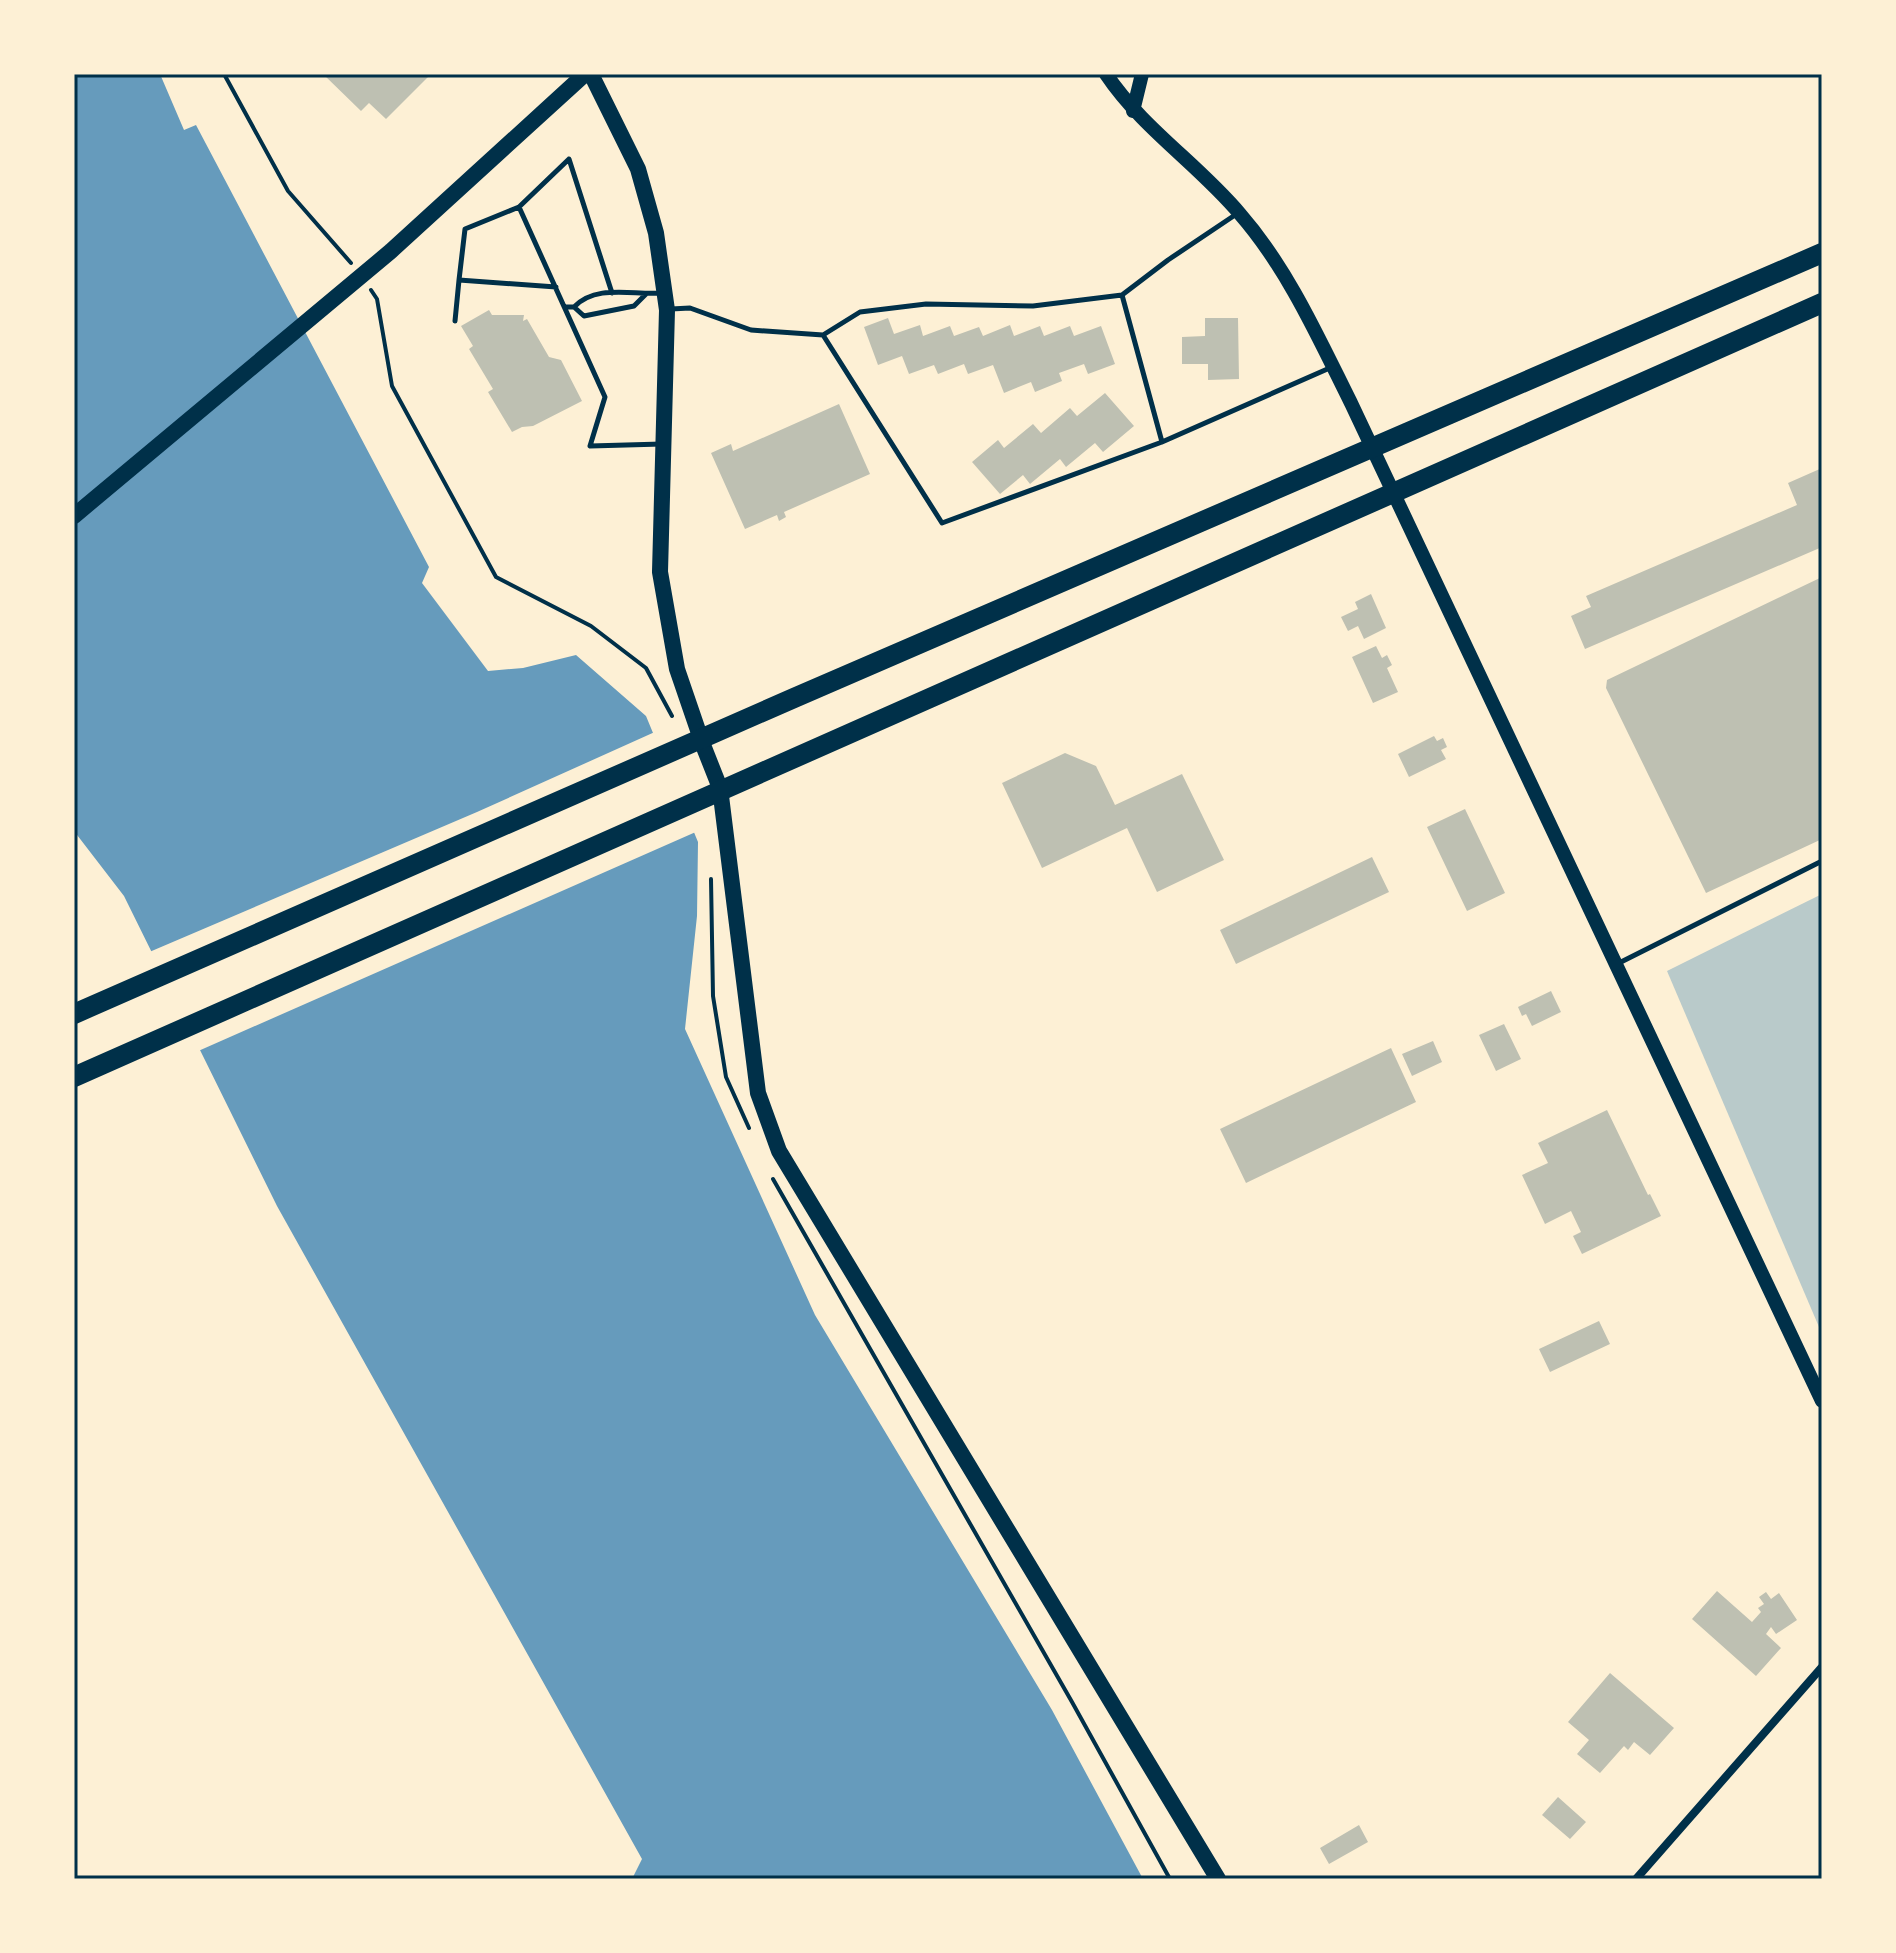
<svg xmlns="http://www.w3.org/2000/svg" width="1896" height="1953" font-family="'Space Grotesk',sans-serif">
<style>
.green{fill:#b9caca}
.water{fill:#669bbc}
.pier{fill:#fdf0d5}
.building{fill:#bec0b2}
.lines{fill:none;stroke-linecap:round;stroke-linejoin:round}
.path{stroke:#003049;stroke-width:4}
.service{stroke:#003049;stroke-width:5}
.minor{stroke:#003049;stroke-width:8}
.tertiary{stroke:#003049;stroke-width:14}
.secondary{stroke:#003049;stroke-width:16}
.motorway{stroke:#003049;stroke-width:20}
.neatline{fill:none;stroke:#003049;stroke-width:3}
</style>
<rect width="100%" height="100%" fill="#fdf0d5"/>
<path class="green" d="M1822,894V1334L1667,971Z"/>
<path class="water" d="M74,74H160L184,130L196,125L429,567L422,583L488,671L523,668L576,655L646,716L698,842L697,916L685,1029L815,1315L1052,1710L1143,1879H632L642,1859L277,1206L124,896L74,831Z"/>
<path class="pier" d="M657,731L698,831L196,1052L147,953L477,812Z"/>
<path class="building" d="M323,74H431L386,119L369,103L361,111Z
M489,310L492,315H524L523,321L527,319L549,357L561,360L582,401L533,426L522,427L512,432L488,392L493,389L469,349L473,346L461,326Z
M888,318L894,334L920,325L923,336L950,326L954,336L979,327L983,336L1010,325L1014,336L1040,326L1044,336L1070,326L1074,336L1101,326L1115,364L1088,374L1084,364L1059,373L1062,381L1035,392L1031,382L1004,393L993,365L968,374L964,364L938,374L934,365L909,374L902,356L878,365L864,327Z
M1205,318H1238L1239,379L1208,380V364H1182V337L1205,336Z
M1105,393L1134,426L1103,452L1095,443L1066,467L1060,459L1030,484L1023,475L1000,494L972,462L998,440L1004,448L1033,424L1041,433L1070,408L1077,416Z
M839,404L870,474L784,512L786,517L779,521L777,515L745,529L711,453L731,444L733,451Z
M1822,468V547L1585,649L1571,616L1591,607L1586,596L1797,505L1788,483Z
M1822,577V839L1706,893L1606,688L1607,680Z
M1371,594L1386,628L1364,639L1358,626L1348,631L1341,617L1358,609L1355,602Z
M1376,646L1382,658L1387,655L1392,665L1387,668L1398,692L1373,703L1352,657Z
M1434,736L1437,741L1443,738L1447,747L1441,750L1446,759L1409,777L1398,754Z
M1065,753L1096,766L1115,805L1182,774L1224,860L1157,892L1127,828L1042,868L1002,783Z
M1465,809L1505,893L1467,911L1427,827Z
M1372,857L1389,892L1236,964L1220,930Z
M1551,991L1561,1012L1532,1026L1526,1014L1522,1016L1518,1007Z
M1504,1024L1521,1059L1496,1071L1479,1035Z
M1433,1041L1442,1062L1412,1076L1402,1054Z
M1391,1048L1416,1102L1246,1183L1220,1129Z
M1607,1110L1648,1195L1650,1194L1661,1216L1582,1254L1573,1236L1581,1232L1571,1211L1545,1224L1522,1175L1548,1163L1538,1143Z
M1599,1321L1610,1344L1550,1372L1539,1349Z
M1717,1591L1752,1622L1761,1612L1758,1608L1764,1604L1759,1597L1766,1592L1771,1599L1779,1593L1797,1620L1776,1634L1771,1627L1766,1634L1781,1648L1756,1676L1692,1619Z
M1610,1673L1674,1728L1650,1755L1634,1742L1628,1750L1624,1746L1600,1773L1577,1754L1589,1740L1568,1722Z
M1558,1797L1586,1822L1570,1839L1542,1815Z
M1359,1825L1368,1842L1329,1864L1320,1848Z"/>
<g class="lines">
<path class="path" d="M224,74L288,191L351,263
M371,290L377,299L392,386L496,577L591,626L646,668L672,716
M711,879L713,996L726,1077L749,1128
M773,1179L1072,1702L1170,1879"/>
<path class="service" d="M459,280L465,229L519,207
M612,293L569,159L519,207L605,397L590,446L662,444
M1122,295L1162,442
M566,307H574C596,284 632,295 660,293
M574,307L584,316L634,306L646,294
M671,309L690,308L751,330L823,335L860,312L926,304L1033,306L1122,295L1168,260L1238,213
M455,321L459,280L556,287
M823,335L942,523L1162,442L1332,367
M1617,964L1822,861"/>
<path class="minor" d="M1636,1879L1822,1667"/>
<path class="tertiary" d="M1106,74C1143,129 1198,164 1240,214C1288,269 1319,339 1351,403L1822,1401
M1133,111L1142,74"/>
<path class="secondary" d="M591,74L638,169L656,233L667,310L660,572L677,669L703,745L720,788L758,1093L779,1151L1218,1879
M74,516L391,251L585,74"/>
<path class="motorway" d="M74,1014L794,698L1822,253
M74,1077L1822,303"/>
</g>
<rect width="1896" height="1953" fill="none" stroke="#fdf0d5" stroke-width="152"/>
<rect x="76" y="76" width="1744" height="1801" class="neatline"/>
</svg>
